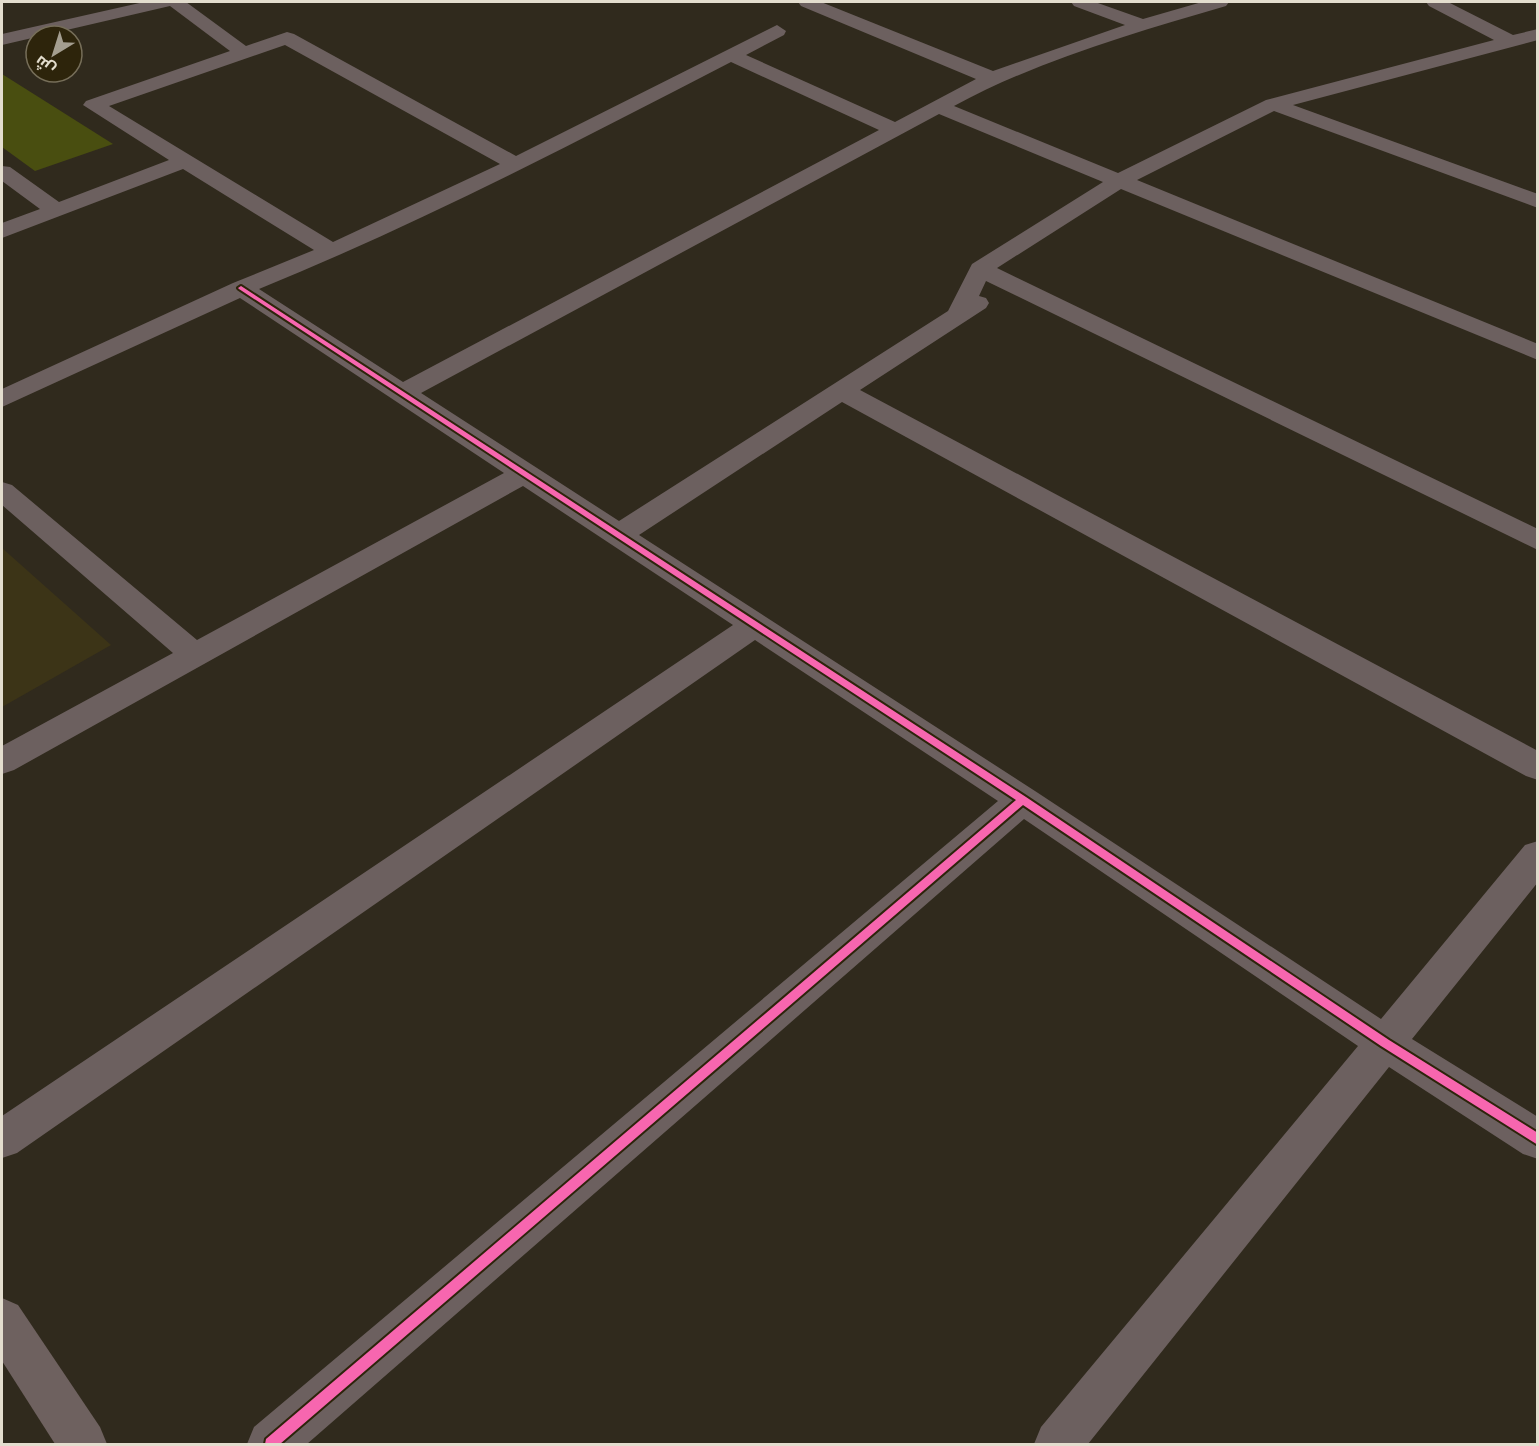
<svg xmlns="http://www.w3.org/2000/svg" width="1539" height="1446" font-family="Montserrat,Cairo,sans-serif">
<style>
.green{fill:#494e10}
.sand{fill:#3c3417}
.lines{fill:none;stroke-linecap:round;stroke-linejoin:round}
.street{fill:#6c605f;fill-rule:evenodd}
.secondary{fill:#6e615f;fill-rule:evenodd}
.cycleway-casing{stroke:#2d240b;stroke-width:4}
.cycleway{fill:#f766af;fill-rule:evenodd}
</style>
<rect width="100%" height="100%" fill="#302a1d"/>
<path class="green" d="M2,74L113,144L35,171L2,147Z"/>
<path class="sand" d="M2,548L111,645L2,707Z"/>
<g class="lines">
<path class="street" d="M144,2H186L246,46L287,32L294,34L516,156L777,25L786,31L784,35L746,55L895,122L976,79L801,6L798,2H821L993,71L1125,25L1074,6L1071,2H1095L1143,19L1202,2H1229L1226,6C1134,33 1039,60 954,106L1118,173L1266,100L1494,40L1429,6L1426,2H1448L1513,35L1538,29V40L1293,105L1538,194V208L1274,111L1137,180L1538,344V360L1121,189L997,268L1538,529V550L986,281L979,296L986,298L989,303L986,308L860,390L1538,751V780L1526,776L842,402L639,535L1035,791L1381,1019L1525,845L1538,841V882L1412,1039L1538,1117V1159L1523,1154L1389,1067L1088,1444H1034L1041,1427L1358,1046L1024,819L307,1444H247L254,1427L998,801L755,640L17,1153L2,1158V1116L733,625L523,486L14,770L2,774V746L173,653L2,505V482L12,485L197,640L504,473L240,298L2,407V389L233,283L314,250L183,169L2,238V223L40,209L2,181V166L10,167L59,202L169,160L83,105L86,101L230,51L170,6L2,45V34ZM285,45L500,164L333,242L109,106ZM731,62L879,130L403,382L259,289C421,223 576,142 731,62ZM939,114L1103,182L972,264L948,311L619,521L421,393Z"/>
<path class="secondary" d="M2,1298L18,1305L100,1427L107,1444H55L2,1361Z"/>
<g class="cycleway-casing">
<path id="cycleway" d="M241,286L1026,797L1389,1040L1538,1133V1145L1381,1046L1023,805L280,1444H265L266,1439L1016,800L239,289L238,288Z"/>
</g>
<use href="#cycleway" class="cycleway"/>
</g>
<rect width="1539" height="1446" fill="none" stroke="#e3ddce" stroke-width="6"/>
<g transform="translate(54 54) rotate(218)"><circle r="28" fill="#2d240b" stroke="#766e59" stroke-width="1.5"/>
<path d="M0-4.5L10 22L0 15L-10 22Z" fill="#a49e90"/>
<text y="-9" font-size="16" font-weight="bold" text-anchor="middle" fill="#e3ddce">ش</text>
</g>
</svg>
